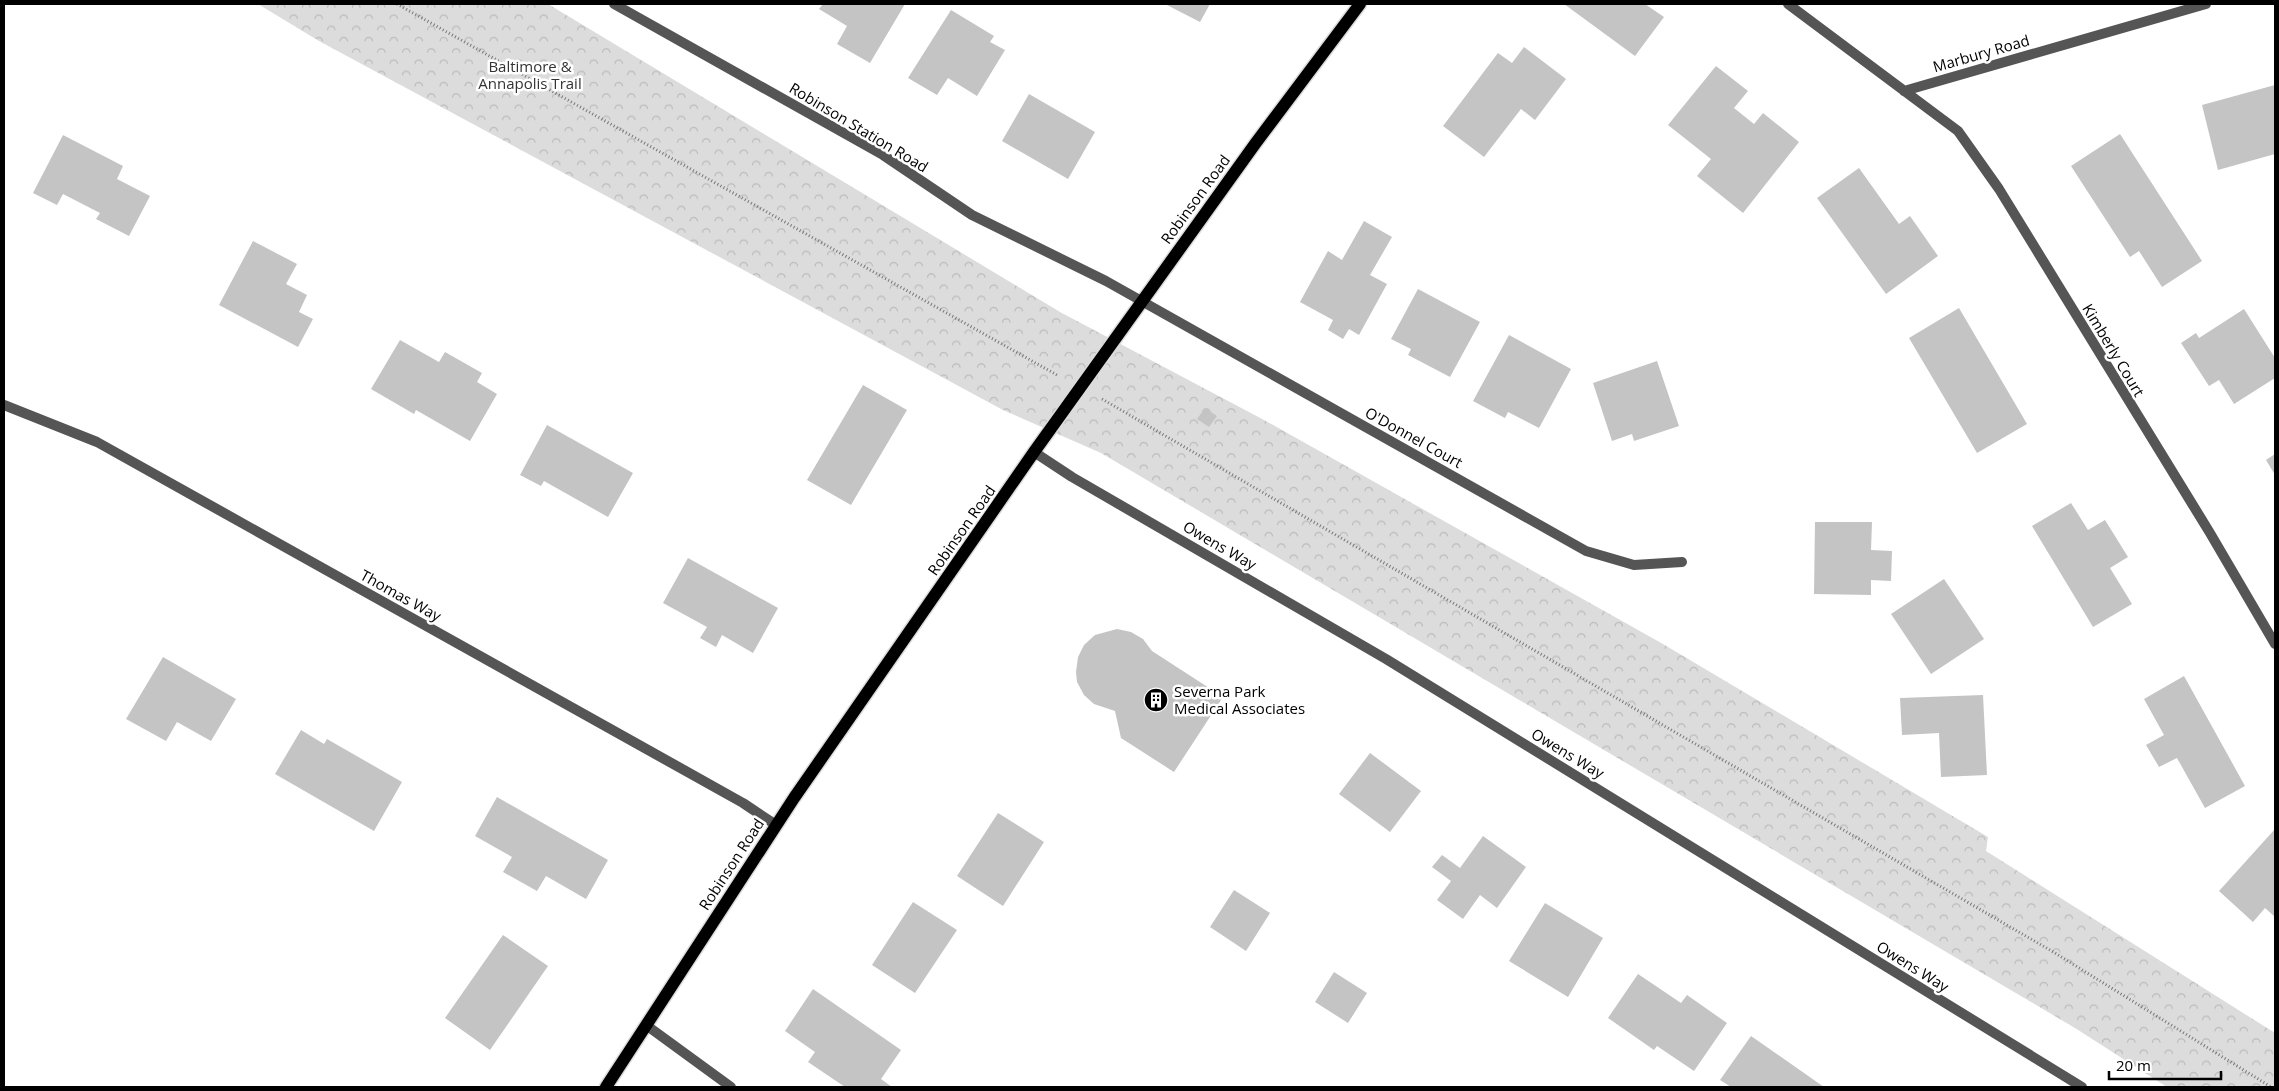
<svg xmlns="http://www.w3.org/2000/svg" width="2279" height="1091" font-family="'Open Sans',sans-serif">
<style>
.park{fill:url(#park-crowns)}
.building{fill:#c4c4c4}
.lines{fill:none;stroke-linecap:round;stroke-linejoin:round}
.primary-casing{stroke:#dbdbdb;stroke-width:15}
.path{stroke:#777;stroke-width:3;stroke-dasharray:1 2.5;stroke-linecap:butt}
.minor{stroke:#555;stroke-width:10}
.primary{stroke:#000;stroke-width:12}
.labels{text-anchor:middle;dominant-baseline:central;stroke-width:5;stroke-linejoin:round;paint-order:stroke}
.street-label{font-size:15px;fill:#000;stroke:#fff}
.park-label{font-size:15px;fill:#333;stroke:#fff}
.poi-label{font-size:15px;fill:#000;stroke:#fff;text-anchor:start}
</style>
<defs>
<pattern id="park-crowns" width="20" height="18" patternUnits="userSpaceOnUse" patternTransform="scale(1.25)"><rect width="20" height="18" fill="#dcdcdc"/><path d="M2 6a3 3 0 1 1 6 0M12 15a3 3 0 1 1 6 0" fill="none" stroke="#bbb"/></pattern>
</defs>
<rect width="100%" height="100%" fill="#fff"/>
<path class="park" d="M258,4H548L1060,312L1264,420L1663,644L1988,837L1986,851L2275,1033V1087H2167L2075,1028L1101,453L1003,410L319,41Z"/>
<path class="building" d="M823,4H905L870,63L837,44L847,26L819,9Z
M1165,4H1210L1200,22Z
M1564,4H1645L1664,17L1635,56Z
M951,10L994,36L990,42L1005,50L977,96L948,78L937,95L908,78Z
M1524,47L1566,79L1535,120L1521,109L1484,157L1443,126L1498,53L1512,63Z
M1716,66L1748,91L1734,108L1754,124L1763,113L1799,142L1743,213L1697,176L1711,159L1668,125Z
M2275,85V154L2218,170L2202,105Z
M1029,94L1095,132L1068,179L1002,141Z
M2120,134L2202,261L2162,287L2139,251L2130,257L2071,166Z
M63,135L123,166L117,179L150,196L129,236L96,219L100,213L63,194L57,205L33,193Z
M1859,168L1899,224L1910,216L1938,256L1886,294L1817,198Z
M1364,221L1392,237L1370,275L1387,284L1359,335L1349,329L1343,339L1328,330L1333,320L1300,302L1328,251L1342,260Z
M253,241L297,264L286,284L307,295L299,312L313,319L298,347L219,305Z
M1418,289L1480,322L1450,377L1408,355L1411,349L1391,339Z
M1959,308L2027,424L1977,453L1909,338Z
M2244,309L2275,358V378L2234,404L2219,380L2209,386L2181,343L2196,333L2199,338Z
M1509,335L1571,369L1539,428L1508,412L1505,418L1473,401Z
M400,340L439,362L445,352L482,373L477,382L497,394L470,441L416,410L414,414L371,389Z
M1657,361L1679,426L1634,441L1632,434L1612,441L1593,383Z
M863,385L907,410L851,505L807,480Z
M1205,408L1217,416L1209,427L1197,419Z
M547,425L633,473L608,517L544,481L541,486L520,475Z
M2275,454V475L2266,460Z
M2071,503L2088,530L2105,520L2128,557L2110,568L2132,604L2093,627L2032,526Z
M1815,522H1872L1871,550L1892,551L1891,581L1871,580V595L1814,594Z
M688,558L778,608L753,653L722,635L716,647L700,638L707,627L663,603Z
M1944,579L1984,639L1931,674L1891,614Z
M1117,629L1131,632L1143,639L1152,651L1223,697L1174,772L1121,738L1115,711L1094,704L1084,695L1077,682L1076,672L1078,657L1084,645L1095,635Z
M163,657L236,699L211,741L177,722L166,741L126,719Z
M2184,676L2245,786L2205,808L2177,758L2159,767L2146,745L2164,735L2144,699Z
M1983,695L1987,775L1941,777L1939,733L1902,735L1900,698Z
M301,730L324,744L327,739L402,782L374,831L275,774Z
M1370,753L1421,791L1390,832L1339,794Z
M497,797L608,860L586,899L546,876L537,891L503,872L512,857L475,836Z
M998,813L1044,842L1003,906L957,876Z
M2275,829V917L2265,908L2253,922L2219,891Z
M1483,836L1526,867L1497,908L1480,895L1463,919L1437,900L1451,881L1432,867L1442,855L1460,868Z
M1234,890L1270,913L1246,951L1210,927Z
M913,902L957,930L915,993L872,965Z
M1545,903L1603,938L1568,997L1509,961Z
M503,935L548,966L490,1050L445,1018Z
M1334,972L1367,993L1348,1023L1315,1002Z
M1638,974L1681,1003L1687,995L1727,1023L1694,1071L1657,1046L1654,1050L1608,1018Z
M813,989L901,1050L881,1079L892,1087H845L808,1062L815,1052L785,1031Z
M1751,1036L1824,1087H1731L1720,1080Z"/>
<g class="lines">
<g class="primary-casing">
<path id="primary" d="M606,1087L794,798L1034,452L1255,144L1360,4"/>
</g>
<path class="path" d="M397,4L1057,375
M1102,399L2055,953L2271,1087"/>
<path class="minor" d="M614,4L883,155L972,215L1106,281L1586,551L1634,565L1682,562
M1788,4L1958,131L1999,189L2210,533L2275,644
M1904,91L2206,4
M4,405L97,442L743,803L776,825
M1034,452L1072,477L1386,659L2082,1087
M646,1025L731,1087"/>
<use href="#primary" class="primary"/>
</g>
<defs>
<g id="building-disc" transform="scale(1.25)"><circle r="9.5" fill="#000" stroke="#fff"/><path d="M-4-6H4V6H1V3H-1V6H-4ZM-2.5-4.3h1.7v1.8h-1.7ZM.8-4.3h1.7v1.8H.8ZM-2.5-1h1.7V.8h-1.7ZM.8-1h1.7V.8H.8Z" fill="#fff"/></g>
</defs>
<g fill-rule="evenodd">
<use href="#building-disc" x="1156" y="700"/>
</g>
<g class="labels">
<g class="street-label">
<text transform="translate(1981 53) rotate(-16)">Marbury Road</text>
<text transform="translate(859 127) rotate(31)">Robinson Station Road</text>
<text transform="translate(1195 199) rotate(-54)">Robinson Road</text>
<text transform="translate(2114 350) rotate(59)">Kimberly Court</text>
<text transform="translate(1414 437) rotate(29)">O'Donnel Court</text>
<text transform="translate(961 530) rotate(-55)">Robinson Road</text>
<text transform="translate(1220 545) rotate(30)">Owens Way</text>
<text transform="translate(401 595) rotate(29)">Thomas Way</text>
<text transform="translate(1568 753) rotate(31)">Owens Way</text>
<text transform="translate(731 864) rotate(-57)">Robinson Road</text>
<text transform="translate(1913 966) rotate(32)">Owens Way</text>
</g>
<g class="park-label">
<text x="530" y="66">Baltimore &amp;<tspan x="530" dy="17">Annapolis Trail</tspan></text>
</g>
<g class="poi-label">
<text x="1174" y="691">Severna Park<tspan x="1174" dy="17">Medical Associates</tspan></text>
</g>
</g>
<rect width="2279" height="1091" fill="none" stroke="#000000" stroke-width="10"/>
<path d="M2109 1071v8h112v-8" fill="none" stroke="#000000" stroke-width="2.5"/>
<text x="2116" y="1071" font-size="15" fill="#000000" stroke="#ffffff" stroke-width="4" paint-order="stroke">20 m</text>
</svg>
